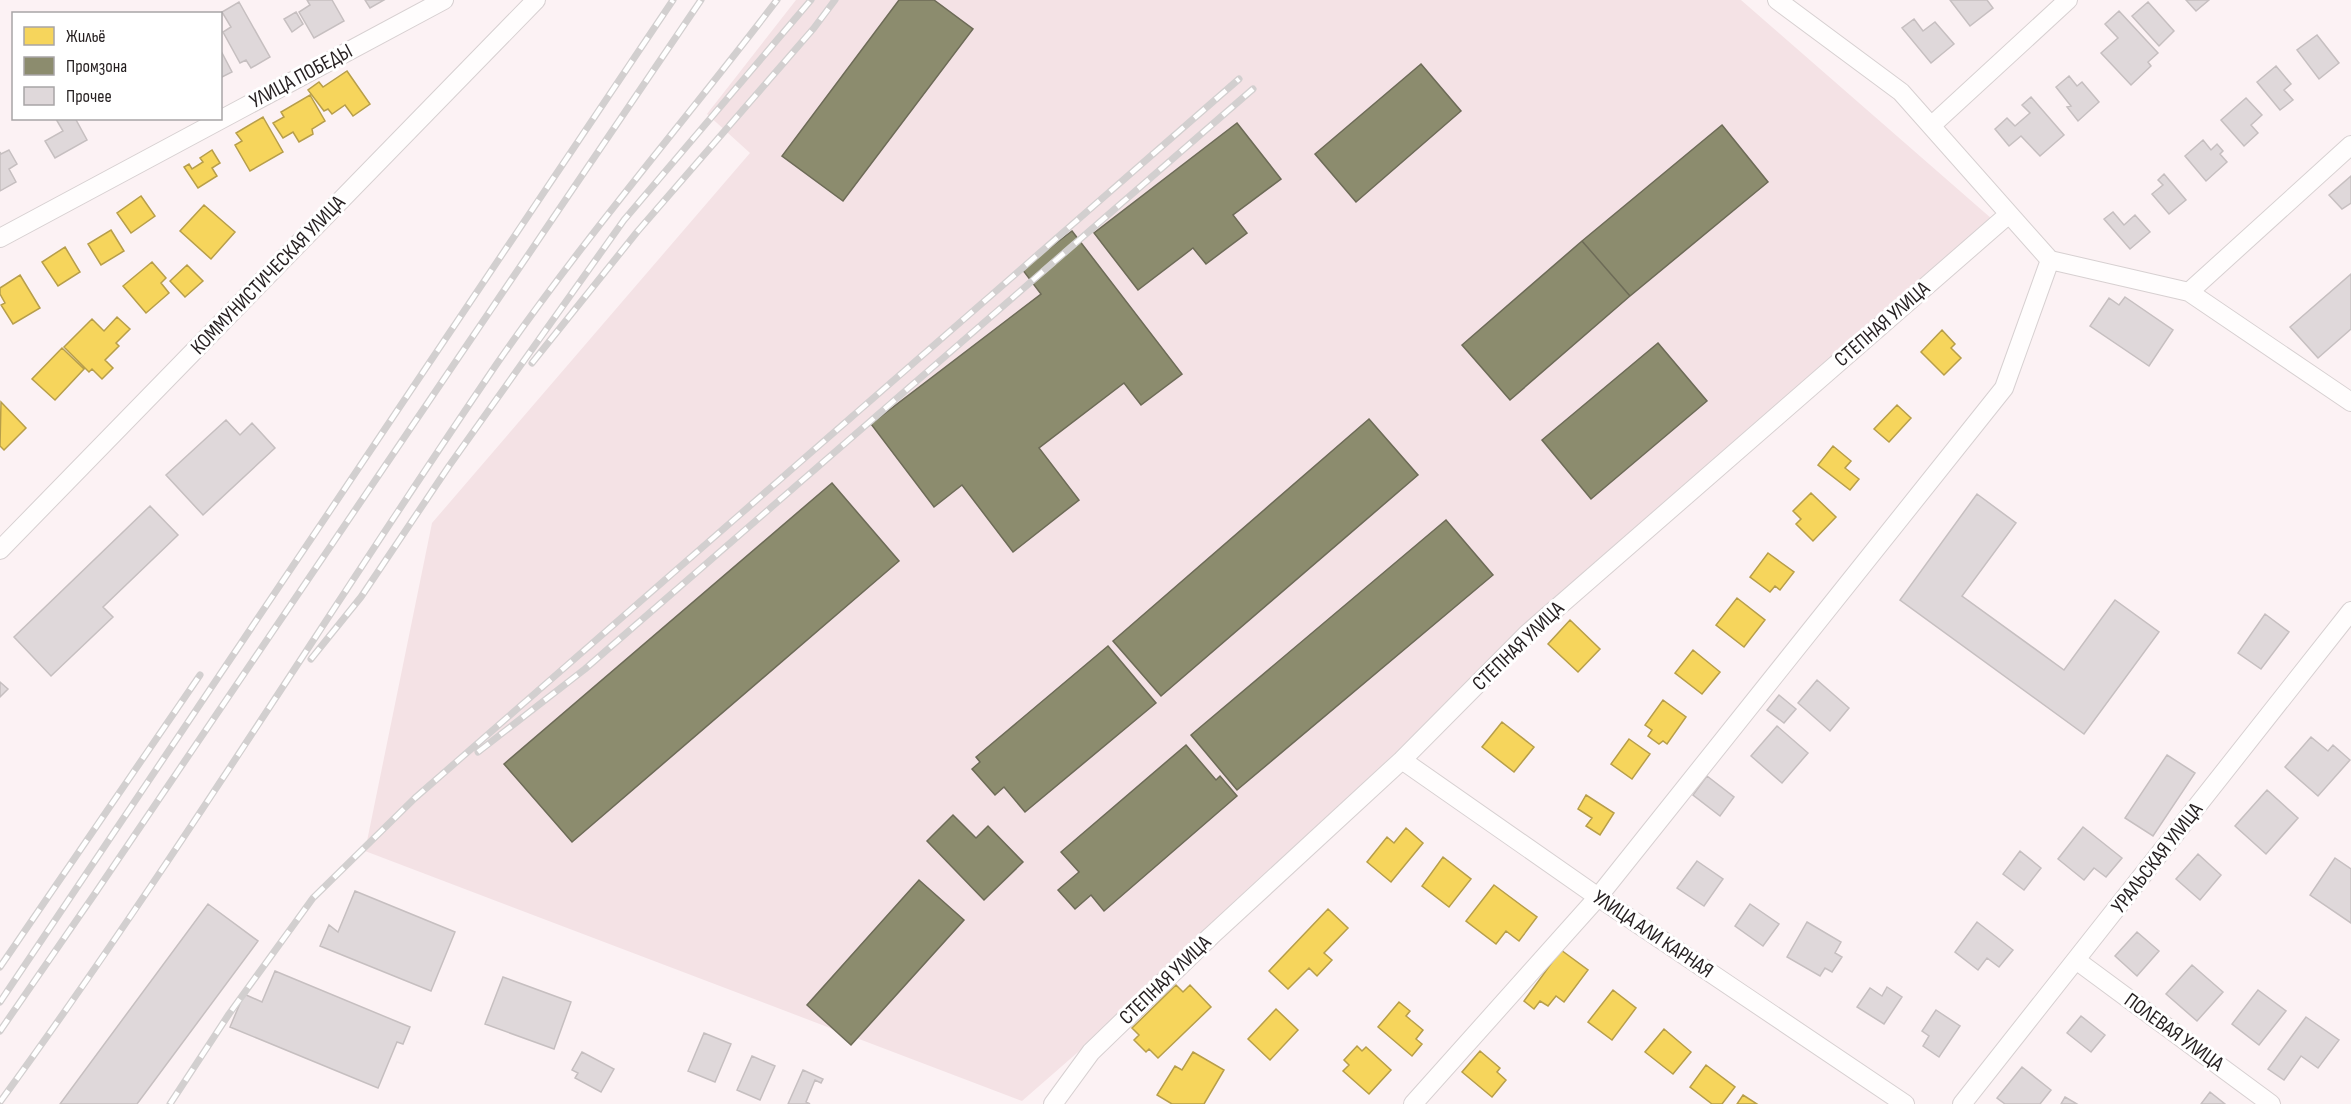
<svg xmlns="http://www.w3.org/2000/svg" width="2351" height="1104" font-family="'Sofia Sans Condensed',sans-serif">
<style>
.built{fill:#f4e2e5}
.homes{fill:#f6d55c;stroke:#b79e4a;stroke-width:1.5}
.industry{fill:#8c8c6e;stroke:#6d6b57;stroke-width:1.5}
.building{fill:#dfd8da;stroke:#c6bfc0;stroke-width:1.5}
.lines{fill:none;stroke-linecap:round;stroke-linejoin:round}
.street-casing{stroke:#d7d0d1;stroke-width:20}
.street{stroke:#fffdfd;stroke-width:18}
.rail-casing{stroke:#d2cfcf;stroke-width:7}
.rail{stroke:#fff;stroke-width:4.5;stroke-dasharray:14;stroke-linecap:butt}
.labels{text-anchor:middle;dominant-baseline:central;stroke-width:6;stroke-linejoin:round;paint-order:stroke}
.street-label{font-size:21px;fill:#251f20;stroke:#fff}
</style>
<rect width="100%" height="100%" fill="#fcf2f4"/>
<path class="built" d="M796,0H1741L1992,219L1211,936L1022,1101L365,851L432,523L750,153L707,114Z"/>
<path class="homes" d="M347,71L370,104L353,116L345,105L332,114L328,109L324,111L308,90L319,82L323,87Z
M310,95L325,121L312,129L313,134L299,142L293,132L283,138L273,123L284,117L281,112Z
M263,117L283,152L250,171L235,145L242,141L236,133Z
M212,150L220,163L212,168L217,176L198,188L184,167L189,164L192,169L203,162L200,158Z
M141,196L155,216L131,233L117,213Z
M204,205L235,232L211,259L180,231Z
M111,230L124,251L101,265L88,244Z
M65,247L80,272L58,286L42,262Z
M152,262L166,278L161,283L169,293L146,313L123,286Z
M187,265L203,281L185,297L170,281Z
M20,275L40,308L13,324L1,305L5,303L0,294V288Z
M117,317L130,329L116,343L119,346L105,360L113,368L102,379L92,369L89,372L64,347L92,319L104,331Z
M1942,330L1955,344L1951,348L1961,358L1944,375L1921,352Z
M62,348L84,369L55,400L32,379Z
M1,402L26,428L4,450L0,446Z
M1897,405L1911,418L1889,442L1874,429Z
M1833,446L1851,461L1845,468L1859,479L1850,490L1818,465Z
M1811,493L1836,517L1813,541L1796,524L1801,519L1793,511Z
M1768,553L1794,572L1780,590L1775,586L1770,592L1750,577Z
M1737,598L1765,620L1744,647L1716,625Z
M1570,620L1600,649L1578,672L1548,644Z
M1693,650L1720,672L1702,694L1675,673Z
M1663,700L1686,717L1667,744L1663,741L1659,744L1648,736L1652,730L1645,725Z
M1502,722L1534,747L1514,772L1482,747Z
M1629,739L1650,754L1632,779L1611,764Z
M1586,795L1614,813L1600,835L1586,826L1592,818L1578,809Z
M1406,828L1423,843L1391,882L1367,862L1387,837L1394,843Z
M1443,857L1471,879L1449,907L1422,886Z
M1494,885L1537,917L1519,941L1506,931L1496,944L1466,921Z
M1328,909L1348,928L1324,953L1332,960L1317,976L1309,968L1288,989L1269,971Z
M1561,950L1588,970L1564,1002L1556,996L1548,1006L1540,1001L1534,1009L1524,1001Z
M1176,985L1183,992L1190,985L1211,1007L1158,1058L1149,1049L1146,1052L1134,1040L1139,1035L1132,1028Z
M1613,990L1636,1008L1612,1040L1588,1022Z
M1399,1002L1410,1011L1406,1016L1423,1030L1416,1039L1422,1044L1412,1056L1378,1027Z
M1276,1009L1298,1030L1270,1060L1248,1039Z
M1664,1029L1691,1052L1673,1074L1645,1052Z
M1357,1046L1362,1051L1366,1047L1391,1070L1369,1094L1343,1071L1349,1065L1344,1060Z
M1480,1051L1500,1068L1497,1072L1506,1080L1492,1097L1462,1072Z
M1193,1052L1224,1070L1204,1104H1172L1157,1095L1175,1066L1182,1070Z
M1706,1065L1735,1087L1722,1104H1712L1690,1087Z
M1743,1095L1757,1104H1737Z"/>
<path class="industry" d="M899,0H934L973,29L843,201L782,156Z
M1421,64L1461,111L1356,202L1315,154Z
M1237,123L1281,179L1233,215L1247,233L1206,264L1193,248L1138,290L1094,233Z
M1722,125L1768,182L1630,296L1582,241Z
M1072,231L1182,374L1141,405L1124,383L1039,448L1079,500L1013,552L962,485L934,507L871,424L1041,294L1022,269Z
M1582,241L1630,296L1510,400L1462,345Z
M1658,343L1707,401L1591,499L1542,440Z
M1369,419L1418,475L1161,696L1113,641Z
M832,483L899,561L572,842L504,764Z
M1446,520L1493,575L1237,790L1191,735Z
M1108,646L1156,703L1025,812L1004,787L995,795L972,769L980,762L976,757Z
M1186,745L1216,780L1220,776L1237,796L1104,911L1091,895L1075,909L1058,890L1079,872L1061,852Z
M953,815L976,838L988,826L1023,862L984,900L927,841Z
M919,880L964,920L851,1045L807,1005Z"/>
<path class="building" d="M307,0H332L344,21L314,38L299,12L310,5Z
M365,0H384L370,8Z
M1950,0H1987L1993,8L1970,26Z
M2186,0H2209L2196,11Z
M239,2L270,57L251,68L246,60L240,63L223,32L231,27L222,12Z
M2148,2L2174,31L2159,46L2132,16Z
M2119,11L2158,53L2148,62L2151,66L2131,85L2101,53L2118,38L2105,24Z
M296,12L303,24L292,32L284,19Z
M1914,19L1923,31L1935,22L1954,44L1931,63L1902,28Z
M2317,35L2339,63L2319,79L2297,50Z
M220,49L232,72L220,78Z
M2276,66L2291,84L2284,90L2293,100L2280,110L2257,82Z
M2069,76L2077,86L2082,82L2099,102L2078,121L2067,107L2071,106L2056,87Z
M2031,97L2064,135L2040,156L2021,136L2009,146L1995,129L2007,118L2015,126L2030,113L2022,105Z
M2246,98L2262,115L2251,125L2258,133L2244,146L2221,120Z
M58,118H75L87,140L55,158L45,141L63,131L56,119Z
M2203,140L2211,150L2217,144L2223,151L2220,154L2227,162L2206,181L2185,156Z
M9,150L17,164L9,169L16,182L0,191V152L1,154Z
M2164,174L2186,200L2169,214L2152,194L2163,185L2158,180Z
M2351,176V203L2342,209L2329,195Z
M2113,212L2124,225L2135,215L2150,232L2130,249L2104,219Z
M2351,274V329L2318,358L2290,327Z
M2125,297L2173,330L2149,366L2090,326L2109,298L2119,305Z
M226,420L240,435L252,423L275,448L203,515L166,475Z
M1977,494L2016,523L1962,596L2064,670L2115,600L2159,632L2084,734L1900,600Z
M150,506L178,535L103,607L113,617L51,676L14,637Z
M2265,614L2289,632L2261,669L2238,653Z
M1817,680L1849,708L1830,731L1798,703Z
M0,682L8,689L0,697Z
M1779,695L1796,709L1784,723L1767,710Z
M1777,726L1808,753L1782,783L1751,756Z
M2311,737L2328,751L2333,745L2350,760L2318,796L2285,767Z
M2167,755L2195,773L2153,836L2125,818Z
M1707,776L1734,797L1720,816L1693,795Z
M2267,790L2298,818L2266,854L2235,826Z
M2083,827L2122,858L2106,877L2094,868L2084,880L2058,859Z
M2020,851L2041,868L2024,890L2003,874Z
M2198,854L2221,875L2200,900L2176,879Z
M2335,858L2351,869V923L2310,895Z
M1697,861L1723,879L1704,906L1677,888Z
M355,891L455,932L431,991L320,946L329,925L338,932Z
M208,904L258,941L137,1104H60Z
M1750,904L1779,924L1763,946L1735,926Z
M1807,922L1841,942L1835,953L1842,957L1832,972L1825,968L1820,976L1787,957Z
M1977,922L2013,950L1999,967L1987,958L1978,970L1955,952Z
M2137,932L2159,951L2137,976L2115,956Z
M2192,965L2223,992L2197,1021L2166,994Z
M275,971L410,1027L403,1044L397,1042L378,1088L230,1027L244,994L262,1002Z
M503,977L571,1002L554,1049L485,1024Z
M1887,987L1902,997L1884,1024L1857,1007L1870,988L1882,996Z
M2258,990L2286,1011L2259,1045L2232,1024Z
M1936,1010L1960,1026L1939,1057L1923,1046L1929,1036L1922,1031Z
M2081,1016L2105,1035L2091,1052L2067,1033Z
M2306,1017L2339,1040L2318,1068L2301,1056L2284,1080L2268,1069Z
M704,1033L731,1044L715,1082L688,1071Z
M582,1052L614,1069L601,1092L575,1078L578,1073L572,1070Z
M752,1056L775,1066L760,1100L737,1090Z
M2022,1067L2051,1090L2040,1104H2005L1997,1098Z
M803,1070L823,1079L821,1083L815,1080L806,1102L810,1104H788Z
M2210,1092L2225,1104H2201Z
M2065,1097L2077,1104H2061Z"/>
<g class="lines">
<g class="street-casing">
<path id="street" d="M1777,0L1901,92L2050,260L2189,292L2351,402
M1931,126L2068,0
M0,238L444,0
M2189,292L2351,145
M0,550L536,0
M1402,760L1598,897L1905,1104
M2076,960L2271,1104
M1053,1104L1091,1052L1211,936L1402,760L1527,634L2009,214
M1413,1104L1598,897L2004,388L2050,260
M1962,1104L2351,611"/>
</g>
<use href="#street" class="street"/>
<g class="rail-casing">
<path id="rail" d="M532,363L637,232L814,28L835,0
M311,659L361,597L449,466L624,220L811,0
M478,752L585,669L1253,89
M0,967L200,675
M0,1002L673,0
M0,1031L96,892L701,0
M0,1102C175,862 329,610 496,365C583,239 684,122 777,0
M170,1104L229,1014L313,898L415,798L1239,79"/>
</g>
<use href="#rail" class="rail"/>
</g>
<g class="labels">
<g class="street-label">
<text transform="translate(301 76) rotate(-28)">УЛИЦА ПОБЕДЫ</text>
<text transform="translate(268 275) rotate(-46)">КОММУНИСТИЧЕСКАЯ УЛИЦА</text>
<text transform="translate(1882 324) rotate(-41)">СТЕПНАЯ УЛИЦА</text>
<text transform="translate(1518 646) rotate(-44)">СТЕПНАЯ УЛИЦА</text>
<text transform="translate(2157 858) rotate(-52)">УРАЛЬСКАЯ УЛИЦА</text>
<text transform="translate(1653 934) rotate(34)">УЛИЦА АЛИ КАРНАЯ</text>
<text transform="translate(1165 980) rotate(-44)">СТЕПНАЯ УЛИЦА</text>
<text transform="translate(2174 1032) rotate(36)">ПОЛЕВАЯ УЛИЦА</text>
</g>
</g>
<rect x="12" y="12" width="210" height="108" fill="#ffffff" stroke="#a8a5a6" stroke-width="1.5"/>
<rect x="24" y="27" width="30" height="18" fill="#f6d55c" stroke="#a8a5a6" stroke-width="1.5"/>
<text x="66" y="42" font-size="18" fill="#251f20">Жильё</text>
<rect x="24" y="57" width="30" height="18" fill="#8c8c6e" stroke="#a8a5a6" stroke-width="1.5"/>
<text x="66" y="72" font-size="18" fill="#251f20">Промзона</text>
<rect x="24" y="87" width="30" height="18" fill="#dfd8da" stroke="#a8a5a6" stroke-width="1.5"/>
<text x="66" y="102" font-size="18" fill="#251f20">Прочее</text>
</svg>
